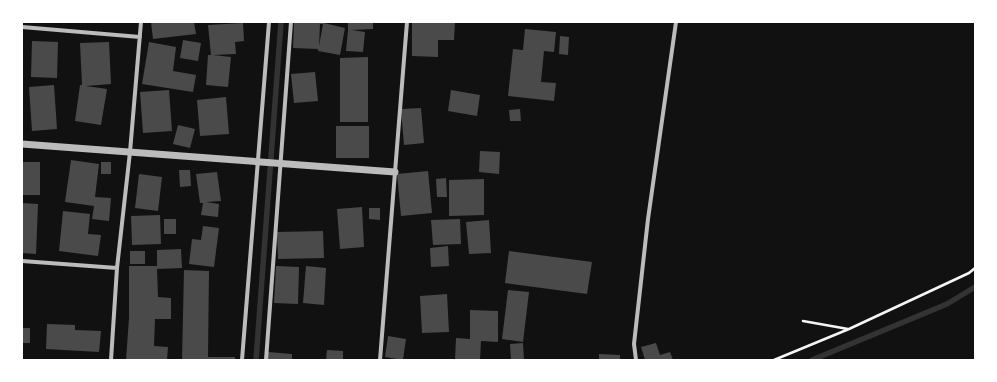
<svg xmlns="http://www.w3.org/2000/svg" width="997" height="382" font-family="'Public Sans',sans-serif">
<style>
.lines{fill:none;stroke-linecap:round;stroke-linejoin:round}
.stream{stroke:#333;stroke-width:5.5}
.building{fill:#4a4a4a;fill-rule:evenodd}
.path{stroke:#f5f5f5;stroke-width:2.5}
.minor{stroke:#bcbcbc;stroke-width:4}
.tertiary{stroke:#bcbcbc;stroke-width:7}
</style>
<rect width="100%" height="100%" fill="#111"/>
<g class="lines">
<path class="stream" d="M256,360L281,22
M812,360L947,304L975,287"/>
</g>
<path class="building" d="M151,22H194L196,34L153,39Z
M294,22H324V23L345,28L340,55L318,51V49L293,48ZM320,24H323L319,46Z
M348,22H373V29L352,30L365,32L363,52L346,51L348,30Z
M412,22H455L454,40H438V57L412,56Z
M243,23L244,41L235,42L236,54L213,55L231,57L228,87L206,85L208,55H211L208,25Z
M525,29L556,32L554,52L544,51L541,82L556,83L554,101L508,96L513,49L523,50Z
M560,36L569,37L568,55L559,54Z
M183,40L201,43L198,61L180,58Z
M32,41L58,42L57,78L31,77Z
M109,42L111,84L86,86L107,89L101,125L75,121L80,85H82L80,43Z
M149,42L176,47L173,71L196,75L193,92L142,84Z
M368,57V122H340V58Z
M315,72L318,101L294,103L291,74Z
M54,85L57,129L32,131L29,87Z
M169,90L172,131L143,133L140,92Z
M451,90L480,95L477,116L448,111Z
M226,97L229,134L200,136L197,100Z
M421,108L424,143L404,145L401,109Z
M520,109L521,121H510L509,110Z
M178,125L195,129L190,148L173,144Z
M336,126H369V158H336Z
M480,151L500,152L499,174L479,172Z
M71,160L99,164L95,197L111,198L109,221L92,219L94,206L65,202Z
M22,162H40V195H22Z
M101,162H111V174H101Z
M179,170H190L191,186L180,187Z
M428,171L432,213L401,216L397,174Z
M217,172L221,201L206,202L219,204L218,217L201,215L203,203H200L196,174Z
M139,174L162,177L158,211L135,208Z
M446,178L447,197H437L436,179Z
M484,179V215L449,216V180Z
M22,203L38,204L36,254L22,253Z
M362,207L364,247L340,249L337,209Z
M369,208H380V220L369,219Z
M63,211L90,214L88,234L101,235L98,256L59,251Z
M160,215L161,244L132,245L131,216Z
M164,219H176V234H164Z
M460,219L461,244L433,245L431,220Z
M489,220L491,253L469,254L466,222Z
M203,226L219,228L214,267L189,264L192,239L201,240Z
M323,231L324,258L278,259L277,232Z
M448,246L449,266L431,267L430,248Z
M181,249L182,268L157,269L158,297L171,298V319H145H155L154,346L168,347L167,360H126L129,318V266H157V250Z
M130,251H145V264H130Z
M509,251L592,262L587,294L505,283Z
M276,266L299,267L298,304L274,303Z
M306,266L326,268L324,305L303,303Z
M184,270L209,271L208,357H235V360H182Z
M508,290L529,292L523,342L502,339Z
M447,294L449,332L422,333L420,296Z
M470,310L498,311V342L481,341L480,360H455L456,338L470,339Z
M47,324L75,325V330L101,331L99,352L46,349Z
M22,328H30V343H22Z
M388,336L406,339L403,360L385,357Z
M523,343L524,360H511L510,344Z
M656,343L660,355L670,352L673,360H645L641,347Z
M327,350L343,351V360H326Z
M268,352L292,354V360H267Z
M599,354L620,355V360H599Z"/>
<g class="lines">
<path class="path" d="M803,321L848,329
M774,360L849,329L969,273L975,268"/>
<path class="minor" d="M22,27L140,37
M22,261L117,268
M111,360L117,268L130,152L141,22
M242,360L269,22
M266,360L291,22
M380,360L407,22
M636,360L634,344L648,219L676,22"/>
<path class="tertiary" d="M22,144L395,172"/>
</g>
<rect width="997" height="382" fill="none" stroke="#ffffff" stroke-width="46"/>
</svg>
